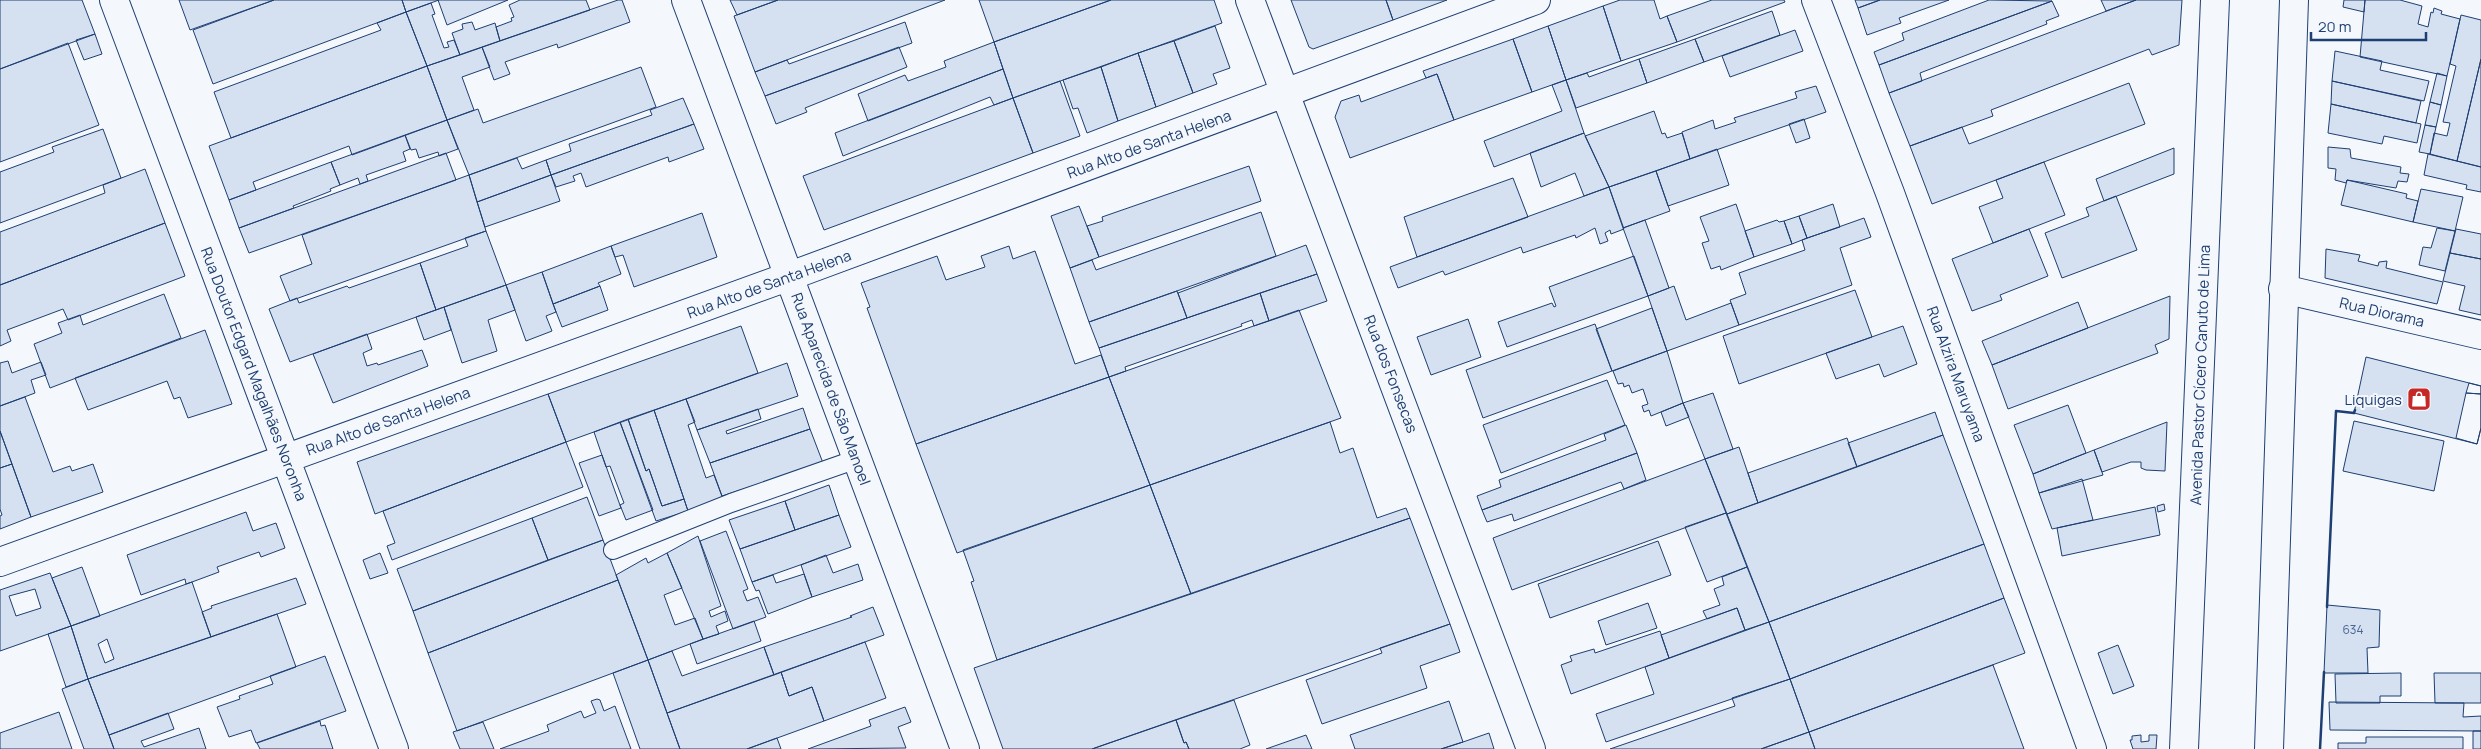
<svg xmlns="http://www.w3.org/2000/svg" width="2481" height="749" font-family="Manrope,sans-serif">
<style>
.building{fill:#d5e0f0;stroke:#1d3f73;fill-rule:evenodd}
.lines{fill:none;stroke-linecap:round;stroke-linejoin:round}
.service-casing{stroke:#1d3f73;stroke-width:20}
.minor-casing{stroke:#1d3f73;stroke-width:30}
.secondary-casing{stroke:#1d3f73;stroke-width:30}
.service{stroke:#f4f7fb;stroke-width:18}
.minor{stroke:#f4f7fb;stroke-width:28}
.secondary{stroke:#f4f7fb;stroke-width:28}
.wall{stroke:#1d3f73;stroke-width:2.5}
.labels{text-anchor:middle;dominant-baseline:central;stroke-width:4;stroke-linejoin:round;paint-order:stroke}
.number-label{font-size:12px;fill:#4b6792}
.street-label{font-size:15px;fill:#1d3f73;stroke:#f4f7fb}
.poi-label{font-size:15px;fill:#1d3f73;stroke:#f4f7fb;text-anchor:end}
</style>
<rect width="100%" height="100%" fill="#f4f7fb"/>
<path class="building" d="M0,0H82L95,34L0,69Z
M179,0H274L190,30Z
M274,0H402L406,12L213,84L193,30Z
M402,0H439L406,12Z
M438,0H508L447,25Z
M520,0H586L590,10L500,41L496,27L512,21L511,18L514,17L509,5Z
M618,0H622L630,22L558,48L557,44L505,62L510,74L494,80L482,47Z
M730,0H778L737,15Z
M778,0H945L755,72L734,16Z
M979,0H1111L994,42Z
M1111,0H1214L1222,23L1013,98L994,42Z
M1291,0H1386L1393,20L1313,49L1309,47Z
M1386,0H1447L1393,20Z
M1620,0H1654L1660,19L1667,16L1677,42L1621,61L1603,6Z
M1712,0H1784L1785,2L1677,42L1667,16Z
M1855,0H1880L1858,8Z
M1880,0H1949L1899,18L1901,23L1867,35L1858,8Z
M1989,0L2052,1L1879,65L1874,52L1904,40L1902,33Z
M2101,0H2136L2106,11Z
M2136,0H2182L2179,45L2152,55L2149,49L1991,110L1993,116L1910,146L1889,93Z
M2344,0H2365L2364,12L2343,7Z
M2365,0H2400L2422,6L2418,24L2428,27L2431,12L2433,13L2434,8L2442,11L2441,14L2460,19L2447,76L2360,57Z
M2052,1L2059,16L2046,21L2047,24L1920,73L1922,81L1889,93L1879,65Z
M431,3L435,14L432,15L444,48L449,47L447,42L454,40L460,55L427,66L406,12Z
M1603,6L1621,61L1566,80L1548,26Z
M1772,11L1780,35L1704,62L1695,39Z
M406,12L427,66L231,138L214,92L381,30L377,23Z
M2461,15L2481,20V59L2457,161L2430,154L2434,133L2447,136L2450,123L2443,122L2456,66L2450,64Z
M472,22L475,30L495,23L500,41L460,55L452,33L463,29L462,24Z
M905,22L912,43L765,96L755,72L787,60L789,64Z
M1215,26L1230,68L1213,74L1217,84L1193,93L1174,41Z
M1548,26L1566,80L1532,92L1513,39Z
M1795,30L1803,51L1730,77L1722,56Z
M95,34L102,54L84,60L76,40Z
M1513,39L1532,92L1454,120L1437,74L1426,78L1423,71Z
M1695,39L1704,62L1647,83L1639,59Z
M1174,41L1193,93L1156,107L1138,53Z
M994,42L1003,69L868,121L858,94L905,75L908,81L946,67L944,61Z
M68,43L99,125L0,162V69Z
M482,47L490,67L462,77L474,110L447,120L427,66Z
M899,47L907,67L805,108L807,112L776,124L765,96Z
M2335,51L2382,61L2380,70L2429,81L2424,101L2332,81Z
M1138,53L1156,107L1118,121L1101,67Z
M1639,59L1647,83L1576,108L1566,80L1587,73L1589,77Z
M2481,59V167L2457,161Z
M427,66L447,120L352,155L349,146L253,182L256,190L229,200L209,146Z
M641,67L656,107L469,175L447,120L478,109L483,123Z
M1101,67L1118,121L1087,133L1078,108L1073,109L1063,80Z
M1003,69L1013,98L994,105L990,97L843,156L835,133Z
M2437,73L2447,76L2441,105L2430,102Z
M1437,74L1454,120L1350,158L1335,117L1341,101L1359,95L1361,102Z
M1566,80L1584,133L1494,167L1484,141L1562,111L1552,85Z
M1060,81L1080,136L1033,153L1013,98Z
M2332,81L2421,101L2416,123L2331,104Z
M2129,83L2145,124L1932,204L1910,146L1962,127L1969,144Z
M1816,86L1826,112L1690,159L1682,132L1713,120L1715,129L1736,122L1734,118L1797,98L1795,92Z
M683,98L694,124L551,175L546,160L571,151L569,144L652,115L650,110Z
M1013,98L1033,153L824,230L803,176Z
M2430,102L2441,105L2436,127L2425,125Z
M2331,104L2421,124L2417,143L2384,136L2382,144L2328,133Z
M1654,111L1662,134L1665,133L1667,138L1682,133L1690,159L1609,187L1585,136Z
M1804,119L1810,138L1796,143L1789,124Z
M447,120L458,149L439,156L438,152L419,158L416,149L411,150L405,135Z
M694,124L704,149L669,162L668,157L586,187L581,173L573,176L575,181L556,187L551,175Z
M2425,125L2436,127L2430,154L2419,152Z
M103,129L121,178L0,223V172L54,152L52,147Z
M1584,133L1609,187L1584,196L1575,173L1541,187L1530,153Z
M405,135L410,149L403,152L406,161L366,175L368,181L360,184L358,178L340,185L331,162Z
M2328,147L2350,149L2351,158L2401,167L2400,173L2409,174L2407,182L2398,181L2396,188L2347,180L2346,183L2335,180L2336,169L2328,168Z
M2174,148V174L2104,201L2096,179Z
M1717,149L1729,185L1668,206L1656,171Z
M446,153L456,180L249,253L239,228Z
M2428,154L2481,167V192L2466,189L2467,185L2424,175Z
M517,158L522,169L546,160L551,175L477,202L469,175Z
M331,162L340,185L330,189L331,191L293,206L294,208L239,228L229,200Z
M2044,162L2065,215L1993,243L1979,207L2003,198L1996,180Z
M1249,166L1261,201L1099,257L1087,226L1103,221L1102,217Z
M145,169L165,223L0,285V232L105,193L103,185Z
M1656,171L1670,211L1623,228L1609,187Z
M469,175L486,231L290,301L280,276L312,264L302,235Z
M551,175L560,201L485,227L477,202Z
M1513,178L1528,217L1417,257L1404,217Z
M2347,180L2407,194L2406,198L2418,201L2413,222L2341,205Z
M1609,187L1624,229L1611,234L1610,230L1605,233L1608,241L1600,244L1595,228L1576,238L1575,235L1523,253L1521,247L1445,275L1443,271L1398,288L1390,267Z
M2421,189L2463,197L2455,231L2413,222Z
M2116,196L2137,250L2062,278L2045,233L2089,216L2086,208Z
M1736,204L1754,257L1721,270L1720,266L1711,269L1702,243L1709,241L1700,217Z
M1833,204L1840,227L1807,238L1799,216Z
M1079,206L1099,257L1070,268L1051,216Z
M1261,212L1276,256L1089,322L1070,268L1092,260L1096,270Z
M702,213L717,257L634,287L623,255L615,257L611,246Z
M1799,216L1807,238L1792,244L1784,221Z
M1864,218L1871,237L1840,248L1852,285L1739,325L1730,300L1746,294L1739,273L1805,250L1802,240Z
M1645,220L1669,288L1648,296L1623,228Z
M1777,220L1779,222L1784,221L1792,244L1754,257L1745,231Z
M165,223L185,276L68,320L63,309L7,330L11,341L0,346V285Z
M2437,228L2455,231L2445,271L2419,265L2423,247L2431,248Z
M2029,229L2048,276L2000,295L2002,300L1972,311L1952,259Z
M2456,229L2481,234V259L2450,253Z
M486,231L506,285L436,310L420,263L468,246L465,238Z
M1306,245L1317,274L1187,318L1178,293Z
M611,246L621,274L598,283L600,286L553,304L542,272Z
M1009,246L1013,259L1035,251L1075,364L1101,355L1109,377L916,444L867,308L870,307L861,283L937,256L946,280L985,267L981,256Z
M2326,249L2360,255L2358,261L2378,266L2379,262L2387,261L2386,268L2443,282L2437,304L2325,278Z
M2450,253L2481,259V315L2459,310L2465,286L2443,281Z
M1634,256L1648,296L1507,347L1498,322L1552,303L1554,307L1556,306L1549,287Z
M420,263L436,310L290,362L269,309L297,298L299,303L347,286L349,288Z
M542,272L556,312L546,316L552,331L526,341L506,285Z
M1317,274L1327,301L1269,321L1260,293Z
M506,285L515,310L488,320L497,351L462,363L444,307Z
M600,286L608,310L562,327L553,304Z
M1674,286L1686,320L1731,303L1739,325L1667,351L1648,296Z
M1855,290L1872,337L1739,384L1723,336Z
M1177,291L1187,318L1099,348L1089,322Z
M1260,293L1269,321L1254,326L1252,320L1241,324L1242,326L1125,367L1126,371L1109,377L1099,348Z
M164,294L181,338L50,388L34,344L62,333L58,323L80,315L83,325Z
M2170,296L2169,339L2155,345L2158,353L2008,409L1992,365Z
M2078,302L2088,328L1992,365L1982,341Z
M444,307L451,330L424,340L416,317Z
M1652,308L1667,351L1612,371L1596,329Z
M1299,310L1341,418L1150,485L1109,377Z
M1468,319L1481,357L1431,375L1417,337Z
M1595,324L1612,371L1483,418L1466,370Z
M741,326L758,373L566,442L548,394Z
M1903,326L1917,364L1884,377L1879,364L1836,379L1826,353Z
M205,330L232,404L188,418L180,397L174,399L167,381L88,410L75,378Z
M367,334L372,349L363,353L367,366L377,363L378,365L422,350L428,366L333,403L313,354Z
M1667,351L1683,403L1651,416L1649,410L1644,412L1642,406L1648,404L1643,389L1632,393L1629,385L1624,387L1623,383L1618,384L1613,371Z
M2366,357L2481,386V428L2477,444L2354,413Z
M8,361L12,373L41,362L46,375L31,380L35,393L0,406V363Z
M787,363L798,396L697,430L686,399Z
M1109,377L1150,485L957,553L916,444Z
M1607,380L1625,425L1501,473L1483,425Z
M2469,383L2481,386V394L2466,393Z
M1713,393L1733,449L1705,459L1683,403Z
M2466,393L2481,394V428L2477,444L2456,438Z
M548,394L566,442L375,514L357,462Z
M25,397L53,472L70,466L72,471L93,464L103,492L31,517L0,431V406Z
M686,399L695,422L688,425L706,478L714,475L723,499L688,511L654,410Z
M1683,403L1689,417L1666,426L1661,412Z
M2068,405L2086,453L2033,474L2014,425Z
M803,408L810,429L710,463L697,430L758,409L761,419L726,431L727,434Z
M654,410L684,499L662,506L649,469L646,471L628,419Z
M1935,412L1943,435L1857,467L1848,443Z
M628,419L646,471L649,469L662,506L684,499L688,511L656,521L620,422Z
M2354,421L2444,441L2434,491L2343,471Z
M620,422L653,510L626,520L620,505L624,503L610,466L606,467L594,432Z
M1330,422L1340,453L1353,448L1377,518L1406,508L1410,518L1191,594L1150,485Z
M2167,422L2165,471L2146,470L2141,468V462H2131L2102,472L2094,450Z
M1626,425L1637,453L1482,510L1477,496L1501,487L1499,480L1606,440L1604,434Z
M810,429L823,463L722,496L710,463Z
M0,431L12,464L0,468Z
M1943,435L1984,544L1769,622L1727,514Z
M1847,438L1857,467L1758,503L1748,473Z
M566,442L583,487L392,560L387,546L395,543L383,511Z
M1739,447L1758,503L1727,514L1705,459Z
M2094,450L2103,475L2039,493L2033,474Z
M1637,453L1646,480L1624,489L1621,482L1514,521L1512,514L1487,522L1482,510Z
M602,455L621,508L599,516L579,463Z
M1705,459L1726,513L1512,590L1493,538Z
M12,464L31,517L0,529V516L2,515L0,509V468Z
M2082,479L2093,520L2052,529L2039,493Z
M829,485L839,515L795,530L785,501Z
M1150,485L1191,594L997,660L971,582L974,581L963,550Z
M587,497L603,540L548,560L532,518Z
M785,501L795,530L740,549L729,520Z
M2164,504L2165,510L2158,512L2157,506Z
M2155,507L2160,535L2062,556L2057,528Z
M246,512L253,531L276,523L285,548L261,557L259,552L217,567L219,572L192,582L186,584L185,579L141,595L127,555Z
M1726,513L1747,567L1707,582L1685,527Z
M839,515L851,547L752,582L740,549Z
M532,518L548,560L413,611L397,569Z
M1410,518L1450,624L1092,749H1003L974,668Z
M726,531L748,589L743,591L747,601L758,597L766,617L733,629L700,541Z
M698,536L721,606L709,611L711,617L725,611L728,621L716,626L719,634L703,639L667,553Z
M603,540L618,580L428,653L413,611Z
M1658,541L1671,575L1550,618L1538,584Z
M1984,544L2004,598L1790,679L1769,622Z
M380,553L388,573L370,579L363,560Z
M667,553L682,588L664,595L675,625L695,618L703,639L648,660L616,575L646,558L648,563Z
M826,555L833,573L858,564L863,580L812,597L801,565Z
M82,567L100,616L71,626L52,578Z
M1747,567L1769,622L1745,630L1737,608L1707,619L1703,611L1720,605L1714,589L1724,585L1722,577Z
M50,573L71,626L0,651V590ZM35,589L41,608L16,616L9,596Z
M804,574L812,597L768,614L759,590L756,591L752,582L773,575L776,583Z
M296,578L306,604L211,637L202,612L212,608L211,606Z
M618,580L648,660L457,731L428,653Z
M192,582L211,637L88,679L71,626ZM107,639L114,659L105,663L98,644Z
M2004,598L2025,653L1809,732L1790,679Z
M1648,603L1657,628L1606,645L1598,621Z
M2327,605L2380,610L2379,647L2367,648L2368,673H2324Z
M873,607L884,635L774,675L764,647L852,617L850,616Z
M1737,608L1745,630L1669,658L1661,635Z
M277,614L296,667L109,735L88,679Z
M754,621L761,641L697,664L690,644Z
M1769,622L1790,679L1606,742L1596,714L1654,694L1645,667Z
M1450,624L1460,652L1420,666L1427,688L1322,724L1306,680L1382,653L1380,648Z
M71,626L88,679L66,687L48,634Z
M1660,631L1669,658L1571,694L1561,665L1572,661L1570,656L1594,649L1595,653Z
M865,642L886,698L824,721L812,687L789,696L781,672Z
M2118,645L2134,686L2113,694L2098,653Z
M764,647L774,675L667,713L648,660L672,651L682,676Z
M325,656L346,711L256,743L251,730L229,737L217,707L240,699L239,696L273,684L270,676Z
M648,660L667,713L680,749H640L613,673Z
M1993,665L2024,749H1815L1809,732Z
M781,672L789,696L812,687L824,721L747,749H680L667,713Z
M2401,673V696H2380V703H2336L2335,674Z
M2434,673H2481V703H2435Z
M88,679L109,735L114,749H84L62,689Z
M1790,679L1809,732L1761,749H1610L1735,706L1732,698Z
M597,699L600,700L604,711L615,706L631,749H500L549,731L547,725L581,711L584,718L596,713L591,701Z
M1234,700L1250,745L1240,749H1189L1186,742L1184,743L1176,720Z
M1449,701L1463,742L1441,749H1355L1350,735Z
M2329,702L2464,703L2463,717L2481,716V731L2330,730Z
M905,707L911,722L898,727L906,748L808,749L871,726L869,720Z
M59,712L72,749H0V733Z
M168,713L174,729L141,741L144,747L199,728L206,749H114L109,735Z
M1176,720L1184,743L1186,742L1189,749H1092Z
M320,721L321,726L325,725L333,749H260L257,743Z
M483,722L494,749H460L453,732Z
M2473,731H2481V749H2473Z
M1809,732L1815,749H1761Z
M1489,733L1494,749H1441L1463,742Z
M1306,735L1312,749H1266Z
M2141,735V742L2149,741V735H2157L2156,749H2133L2130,740H2132V736Z
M2366,737H2463V749H2338V743H2366Z
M777,738L781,749H747Z"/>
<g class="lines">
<g class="service-casing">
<path id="service" d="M613,550L731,503L857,459"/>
</g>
<g class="minor-casing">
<path id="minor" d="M114,0L394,749
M686,0L965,749
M1250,0L1531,749
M1816,0L1890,193L2092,749
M2283,289L2481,335
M0,562L790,276L1536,0"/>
</g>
<g class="secondary-casing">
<path id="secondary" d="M2184,749L2215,0
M2269,749L2294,0"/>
</g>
<use href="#service" class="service"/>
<use href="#minor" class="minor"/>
<use href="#secondary" class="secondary"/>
<path class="wall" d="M2327,607L2336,411L2354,413L2355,410
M2320,749L2324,672"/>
</g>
<defs>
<g id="shop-square" transform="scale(1.25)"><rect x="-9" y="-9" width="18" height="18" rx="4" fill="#c62828" stroke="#f4f7fb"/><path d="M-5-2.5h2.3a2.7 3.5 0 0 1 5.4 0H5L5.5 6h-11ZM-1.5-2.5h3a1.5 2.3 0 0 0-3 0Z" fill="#fff"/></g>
</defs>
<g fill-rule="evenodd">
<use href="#shop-square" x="2419" y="399"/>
</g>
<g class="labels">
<g class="number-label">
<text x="2353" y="629">634</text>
</g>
<g class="street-label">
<text transform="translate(1149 144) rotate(-20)">Rua Alto de Santa Helena</text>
<text transform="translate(769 284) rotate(-20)">Rua Alto de Santa Helena</text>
<text transform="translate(2382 312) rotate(13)">Rua Diorama</text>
<text transform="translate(254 374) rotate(69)">Rua Doutor Edgard Magalhães Noronha</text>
<text transform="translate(1391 374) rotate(69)">Rua dos Fonsecas</text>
<text transform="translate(1956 374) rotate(70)">Rua Alzira Maruyama</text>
<text transform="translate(2200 375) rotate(-88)">Avenida Pastor Cícero Canuto de Lima</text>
<text transform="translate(831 389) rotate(70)">Rua Aparecida de São Manoel</text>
<text transform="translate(388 421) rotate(-20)">Rua Alto de Santa Helena</text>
</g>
<g class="poi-label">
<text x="2402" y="399">Liquigas</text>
</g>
</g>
<path d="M2311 32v8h115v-8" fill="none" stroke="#1d3f73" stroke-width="2.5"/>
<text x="2318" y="32" font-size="15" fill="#1d3f73" stroke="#f4f7fb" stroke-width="4" paint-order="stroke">20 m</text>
</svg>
